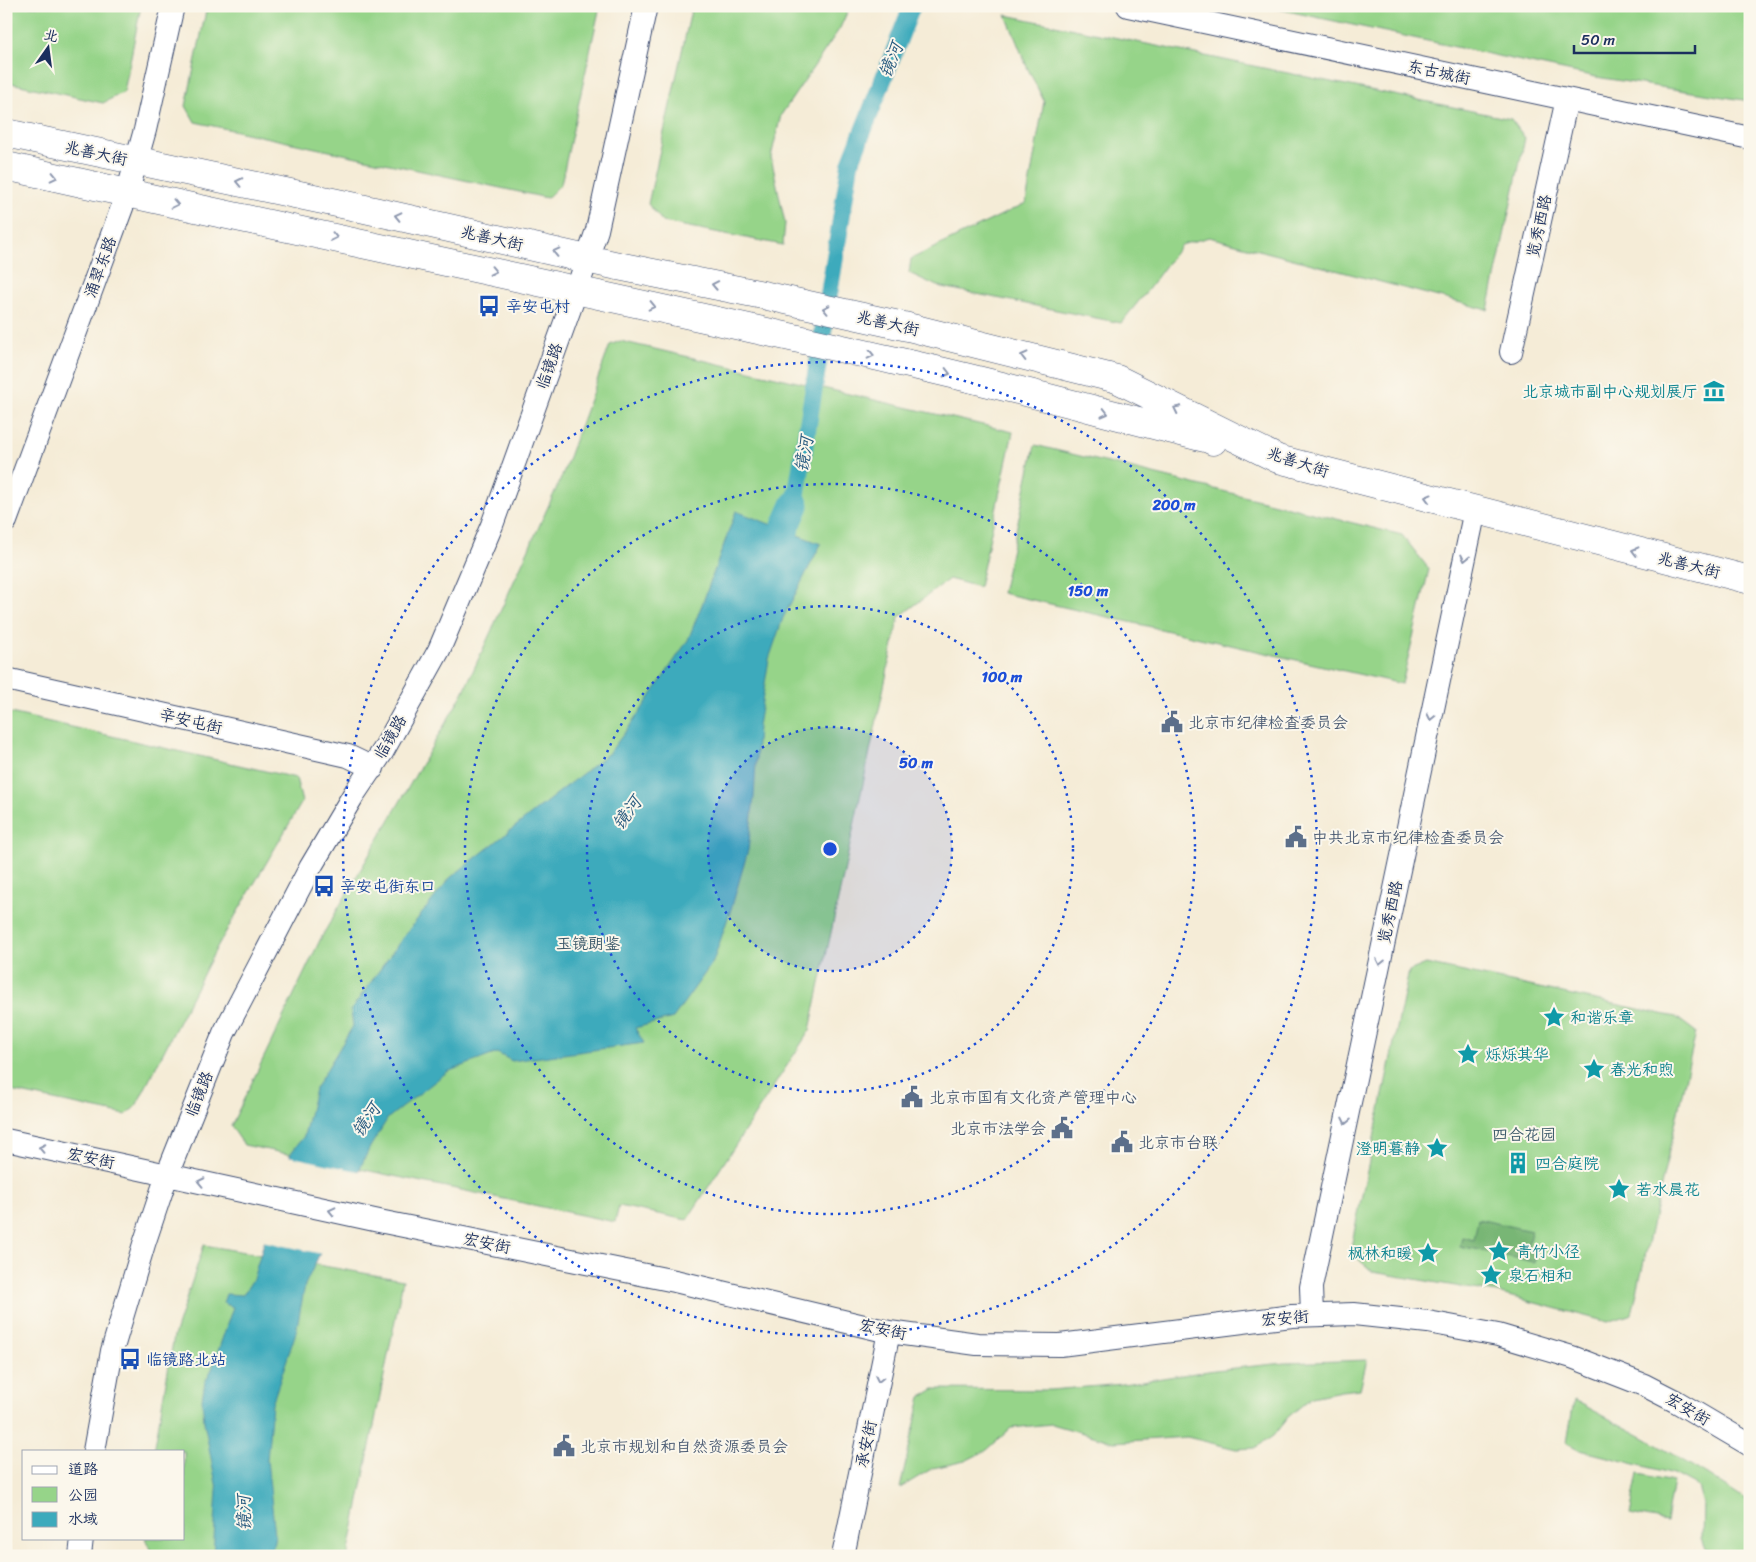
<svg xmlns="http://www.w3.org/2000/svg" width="1756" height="1562" font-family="Sriracha,'LXGW WenKai TC',sans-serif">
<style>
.green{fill:#96d489;stroke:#588274}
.forest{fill:#78b675;stroke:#4a726a}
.water{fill:#3daabc;stroke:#2c6c8d}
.pier{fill:#f5ecd7}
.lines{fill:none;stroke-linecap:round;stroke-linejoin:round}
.canal{stroke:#3daabc;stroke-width:18}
.river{stroke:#3daabc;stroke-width:29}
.minor-casing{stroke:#3c4b70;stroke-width:24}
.major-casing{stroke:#3c4b70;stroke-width:29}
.minor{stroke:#fff;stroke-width:22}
.major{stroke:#fff;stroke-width:28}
.oneway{stroke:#8d97ae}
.ring{fill:none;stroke:#1d4ed8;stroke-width:2.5;stroke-dasharray:2.5 5}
.labels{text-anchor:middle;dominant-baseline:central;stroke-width:4;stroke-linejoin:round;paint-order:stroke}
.street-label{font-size:16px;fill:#1b2f5e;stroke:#fbf7ec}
.transit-label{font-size:16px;fill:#164399;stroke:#fbf7ec;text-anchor:start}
.culture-label{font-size:16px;fill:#0d838f;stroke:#fbf7ec;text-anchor:start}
.service-label{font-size:16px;fill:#4e5e75;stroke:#fbf7ec;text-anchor:start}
.park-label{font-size:16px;fill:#3a5869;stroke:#fbf7ec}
.water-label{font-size:18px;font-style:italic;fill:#275a7f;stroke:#fbf7ec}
.centre{fill:#1d4ed8;stroke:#fbf7ec;stroke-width:2.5}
.ring-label{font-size:15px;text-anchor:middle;font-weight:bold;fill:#1d4ed8;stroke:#fbf7ec;stroke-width:4;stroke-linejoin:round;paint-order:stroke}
</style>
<rect width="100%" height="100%" fill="#fbf7ec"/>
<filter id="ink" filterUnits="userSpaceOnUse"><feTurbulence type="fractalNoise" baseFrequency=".02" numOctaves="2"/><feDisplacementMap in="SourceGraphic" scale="10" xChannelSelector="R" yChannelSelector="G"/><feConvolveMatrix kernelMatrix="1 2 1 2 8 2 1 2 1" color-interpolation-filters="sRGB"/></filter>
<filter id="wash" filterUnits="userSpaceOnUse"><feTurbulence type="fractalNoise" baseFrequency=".0096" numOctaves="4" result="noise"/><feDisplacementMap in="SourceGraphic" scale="20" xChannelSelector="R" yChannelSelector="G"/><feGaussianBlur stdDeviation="1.12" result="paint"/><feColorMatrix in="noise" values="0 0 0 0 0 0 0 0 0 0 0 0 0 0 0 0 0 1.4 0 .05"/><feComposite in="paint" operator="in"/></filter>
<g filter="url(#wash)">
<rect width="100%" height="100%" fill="#f5ecd7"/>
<path class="green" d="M6,6H141L124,92L103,103L6,82Z
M207,6H600L561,184L547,198L195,122L186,106Z
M692,6H850L840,28L781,115L771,157L785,223L783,245L663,222L648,204Z
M1264,6H1750V101L1596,77Z
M1006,15L1511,119L1525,138L1488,310L1209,237L1181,245L1147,291L1121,323L937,286L909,273L911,259L1026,203L1044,101L1027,67Z
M620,341L1013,432L979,587L949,579L899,617L810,1030L687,1220L619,1206L615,1222L244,1145L231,1126L321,938L463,693L562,476L610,345Z
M1035,445L1402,535L1429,569L1402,684L1002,593Z
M6,712L296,778L302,802L217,947L136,1106L126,1115L6,1090Z
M1426,964L1676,1017L1696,1032L1632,1314L1608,1322L1497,1293L1373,1272L1350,1252L1409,971Z
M204,1245L403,1280L348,1556H153L145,1538H184V1451H154L174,1336Z
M1367,1360L1360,1389L1341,1391L1312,1397L1288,1417L1273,1436L1255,1448L1236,1449L1187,1437L1114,1442L1052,1424L1011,1428L987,1450L965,1461L933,1468L900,1488L921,1397L934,1389L1050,1390L1123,1384L1215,1370L1285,1363Z
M1574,1400L1647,1439L1707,1475L1750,1503V1556H1720L1706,1549L1702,1538L1703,1504L1698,1487L1674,1474L1580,1450L1567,1443Z
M1638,1474L1673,1481L1666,1521L1630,1514Z"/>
<path class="forest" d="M1478,1219L1531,1231L1527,1252L1536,1255L1534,1262L1460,1246L1462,1237L1474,1240Z"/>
<path class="water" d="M736,511L821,544L783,618L769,659L758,726L754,797L748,850L732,906L713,962L673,1018L635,1028L644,1043L512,1061L497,1053L447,1072L388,1118L370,1147L305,1285L296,1332L272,1404L267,1460L275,1535L271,1556H213L217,1489L204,1422L202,1399L205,1382L212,1369L233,1307L223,1303L226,1294L243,1295L253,1279L291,1153L304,1136L315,1089L353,1026L351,1010L404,936L450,878L610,752L640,712L688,640L703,602Z"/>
<path class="pier" d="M288,1156L362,1172L322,1254L262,1241Z"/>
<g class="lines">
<path class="canal" d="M795,505L850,164L912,6"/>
<path class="river" d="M769,565L795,505"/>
</g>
</g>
<g filter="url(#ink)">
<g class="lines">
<g class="minor-casing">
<path id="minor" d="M1128,6L1750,138
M1511,352L1567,99
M6,521L127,194L145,130L173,6
M6,679L348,756L373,768
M6,1140L379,1221L675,1281L889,1332L977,1344L1060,1345L1292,1316L1354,1314L1428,1322L1498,1335L1572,1357L1644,1385L1677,1402L1750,1445
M1312,1315L1311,1287L1475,510
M94,1451L112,1351L144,1244L167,1175L224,1033L310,868L354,794L383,751L439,650L492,525L577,289L597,230L646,6
M80,1556L82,1538
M843,1556L889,1332"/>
</g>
<g class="major-casing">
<path id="major" d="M6,133L356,207L618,266L763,295L908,327L1117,379L1278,459L1750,580
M6,166C302,233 600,293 896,361C1001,384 1105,413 1209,439L1213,441"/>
</g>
<use href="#minor" class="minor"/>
<use href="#major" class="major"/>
</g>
<defs><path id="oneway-chevron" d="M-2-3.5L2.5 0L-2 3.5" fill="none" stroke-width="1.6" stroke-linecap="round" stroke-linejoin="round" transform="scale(1.25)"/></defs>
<g class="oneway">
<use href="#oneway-chevron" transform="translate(54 177) rotate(13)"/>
<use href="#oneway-chevron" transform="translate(239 182) rotate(-168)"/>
<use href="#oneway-chevron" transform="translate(175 204) rotate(12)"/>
<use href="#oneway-chevron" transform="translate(398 216) rotate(-167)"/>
<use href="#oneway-chevron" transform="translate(334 237) rotate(12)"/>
<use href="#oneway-chevron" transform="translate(556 252) rotate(-167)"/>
<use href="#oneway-chevron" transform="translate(493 271) rotate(12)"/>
<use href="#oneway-chevron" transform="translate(715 285) rotate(-169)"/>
<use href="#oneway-chevron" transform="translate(652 306) rotate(13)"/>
<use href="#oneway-chevron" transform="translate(826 309) rotate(-168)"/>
<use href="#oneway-chevron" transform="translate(871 355) rotate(13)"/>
<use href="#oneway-chevron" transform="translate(1024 356) rotate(-166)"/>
<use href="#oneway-chevron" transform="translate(947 373) rotate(14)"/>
<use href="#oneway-chevron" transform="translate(1177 409) rotate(-154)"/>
<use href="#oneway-chevron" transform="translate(1105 413) rotate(14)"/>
<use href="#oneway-chevron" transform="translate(1428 498) rotate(-165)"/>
<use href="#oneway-chevron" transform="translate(1635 551) rotate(-166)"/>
<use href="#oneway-chevron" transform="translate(1465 558) rotate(102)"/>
<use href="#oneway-chevron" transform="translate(1431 717) rotate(102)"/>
<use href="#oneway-chevron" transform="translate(1380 962) rotate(102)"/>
<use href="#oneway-chevron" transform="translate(1346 1121) rotate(102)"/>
<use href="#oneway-chevron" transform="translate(42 1148) rotate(-168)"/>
<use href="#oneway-chevron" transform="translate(201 1182) rotate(-168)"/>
<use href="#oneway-chevron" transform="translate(332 1211) rotate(-167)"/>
<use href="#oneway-chevron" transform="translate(879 1379) rotate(102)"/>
</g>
</g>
<circle cx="830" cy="849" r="122" fill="#1d4ed8" fill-opacity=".12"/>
<g class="ring">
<circle cx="830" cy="849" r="122"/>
<circle cx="830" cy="849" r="243"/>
<circle cx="830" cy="849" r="365"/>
<circle cx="830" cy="849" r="487"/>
</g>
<defs>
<g id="bus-bare" transform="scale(1.725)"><path d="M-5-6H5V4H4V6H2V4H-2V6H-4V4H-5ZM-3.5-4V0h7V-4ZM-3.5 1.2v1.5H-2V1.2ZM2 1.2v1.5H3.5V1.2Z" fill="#1a4fb4" stroke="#fbf7ec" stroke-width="2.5" paint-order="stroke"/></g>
<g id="museum-bare" transform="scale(1.725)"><path d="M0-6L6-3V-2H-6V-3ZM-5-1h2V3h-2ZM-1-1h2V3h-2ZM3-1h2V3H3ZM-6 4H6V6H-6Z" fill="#0f9aa8" stroke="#fbf7ec" stroke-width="2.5" paint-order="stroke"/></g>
<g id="civic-bare" transform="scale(1.725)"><path d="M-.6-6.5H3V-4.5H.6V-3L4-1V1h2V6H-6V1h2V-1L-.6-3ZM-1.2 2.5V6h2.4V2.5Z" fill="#5c6f8a" stroke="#fbf7ec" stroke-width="2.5" paint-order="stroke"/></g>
<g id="sight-bare" transform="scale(1.725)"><path d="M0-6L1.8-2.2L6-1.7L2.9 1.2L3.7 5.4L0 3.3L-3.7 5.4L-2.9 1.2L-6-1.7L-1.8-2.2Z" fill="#0f9aa8" stroke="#fbf7ec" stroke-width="2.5" paint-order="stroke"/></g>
<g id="building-bare" transform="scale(1.725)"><path d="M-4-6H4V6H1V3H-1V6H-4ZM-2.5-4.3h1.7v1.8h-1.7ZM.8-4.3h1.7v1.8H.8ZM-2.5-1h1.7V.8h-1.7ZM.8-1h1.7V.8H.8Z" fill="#0f9aa8" stroke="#fbf7ec" stroke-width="2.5" paint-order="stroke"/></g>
</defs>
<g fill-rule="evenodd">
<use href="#bus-bare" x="489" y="306"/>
<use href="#museum-bare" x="1714" y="391"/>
<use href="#civic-bare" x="1172" y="722"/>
<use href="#civic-bare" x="1296" y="837"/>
<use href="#bus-bare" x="324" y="886"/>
<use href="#sight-bare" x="1554" y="1017"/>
<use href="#sight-bare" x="1468" y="1054"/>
<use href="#sight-bare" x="1594" y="1069"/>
<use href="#civic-bare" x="912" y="1097"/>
<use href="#civic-bare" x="1062" y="1128"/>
<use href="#civic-bare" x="1122" y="1142"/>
<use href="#sight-bare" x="1437" y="1148"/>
<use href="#building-bare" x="1518" y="1163"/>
<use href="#sight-bare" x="1619" y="1189"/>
<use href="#sight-bare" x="1499" y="1251"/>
<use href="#sight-bare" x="1428" y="1253"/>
<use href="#sight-bare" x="1491" y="1275"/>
<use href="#bus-bare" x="130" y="1359"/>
<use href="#civic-bare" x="564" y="1446"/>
</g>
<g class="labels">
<g class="street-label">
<text transform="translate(1439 72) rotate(12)">东古城街</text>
<text transform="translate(96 153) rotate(12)">兆善大街</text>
<text transform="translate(1539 226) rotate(-78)">览秀西路</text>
<text transform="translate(492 238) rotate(13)">兆善大街</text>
<text transform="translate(100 267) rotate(-70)">涌翠东路</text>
<text transform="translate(888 323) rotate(13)">兆善大街</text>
<text transform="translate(549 366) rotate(-70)">临镜路</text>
<text transform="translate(1298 462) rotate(18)">兆善大街</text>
<text transform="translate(1689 565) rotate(14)">兆善大街</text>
<text transform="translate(191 721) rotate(13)">辛安屯街</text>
<text transform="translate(390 737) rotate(-60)">临镜路</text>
<text transform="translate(1390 912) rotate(-78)">览秀西路</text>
<text transform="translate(199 1094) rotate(-68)">临镜路</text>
<text transform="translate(91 1158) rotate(12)">宏安街</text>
<text transform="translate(487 1243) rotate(11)">宏安街</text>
<text transform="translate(1285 1318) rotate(-5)">宏安街</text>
<text transform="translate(883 1329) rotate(12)">宏安街</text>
<text transform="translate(1688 1409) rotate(30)">宏安街</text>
<text transform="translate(866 1444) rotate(-78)">承安街</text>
</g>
<g class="transit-label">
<text x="506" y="306">辛安屯村</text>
<text x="340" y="886">辛安屯街东口</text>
<text x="146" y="1359">临镜路北站</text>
</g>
<g class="culture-label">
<text x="1698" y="391" text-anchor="end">北京城市副中心规划展厅</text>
<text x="1570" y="1017">和谐乐章</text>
<text x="1485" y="1054">烁烁其华</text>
<text x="1610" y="1069">春光和煦</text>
<text x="1420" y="1148" text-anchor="end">澄明暮静</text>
<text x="1535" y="1163">四合庭院</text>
<text x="1636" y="1189">若水晨花</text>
<text x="1516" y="1251">青竹小径</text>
<text x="1412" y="1253" text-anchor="end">枫林和暖</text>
<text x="1508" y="1275">泉石相和</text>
</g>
<g class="service-label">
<text x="1188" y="722">北京市纪律检查委员会</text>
<text x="1312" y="837">中共北京市纪律检查委员会</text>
<text x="929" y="1097">北京市国有文化资产管理中心</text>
<text x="1046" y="1128" text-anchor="end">北京市法学会</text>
<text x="1138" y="1142">北京市台联</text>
<text x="580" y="1446">北京市规划和自然资源委员会</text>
</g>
<g class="park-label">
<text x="588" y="943">玉镜朗鉴</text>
<text x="1524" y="1134">四合花园</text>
</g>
<g class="water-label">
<text transform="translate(891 60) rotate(-68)">镜河</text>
<text transform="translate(804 454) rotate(-81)">镜河</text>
<text transform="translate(627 813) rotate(-54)">镜河</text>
<text transform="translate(366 1120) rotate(-56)">镜河</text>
<text transform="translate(244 1513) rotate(-92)">镜河</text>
</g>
</g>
<circle cx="830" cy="849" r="8" class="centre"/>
<g class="ring-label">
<text x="1174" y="510">200 m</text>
<text x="1088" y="596">150 m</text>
<text x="1002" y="682">100 m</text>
<text x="916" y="768">50 m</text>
</g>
<rect width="1756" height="1562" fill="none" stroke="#fbf7ec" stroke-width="25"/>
<rect x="22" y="1450" width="162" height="90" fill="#fbf7ec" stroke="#a1a7b3"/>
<rect x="32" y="1466" width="25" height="8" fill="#ffffff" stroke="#a1a7b3"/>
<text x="68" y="1474" font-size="15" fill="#1b2f5e">道路</text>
<rect x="32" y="1487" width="25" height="15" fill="#96d489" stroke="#a1a7b3"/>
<text x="68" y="1500" font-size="15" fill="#1b2f5e">公园</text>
<rect x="32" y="1512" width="25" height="15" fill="#3daabc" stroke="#a1a7b3"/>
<text x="68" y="1524" font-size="15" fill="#1b2f5e">水域</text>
<g transform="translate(48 48) rotate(14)" stroke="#fbf7ec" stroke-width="4" paint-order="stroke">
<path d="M0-4L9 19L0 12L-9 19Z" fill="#1b2f5e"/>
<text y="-8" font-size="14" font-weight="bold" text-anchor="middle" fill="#1b2f5e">北</text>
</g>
<path d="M1574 45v8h121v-8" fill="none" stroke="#1b2f5e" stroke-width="2.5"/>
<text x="1581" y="45" font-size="15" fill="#1b2f5e" stroke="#fbf7ec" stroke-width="4" paint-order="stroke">50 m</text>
</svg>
